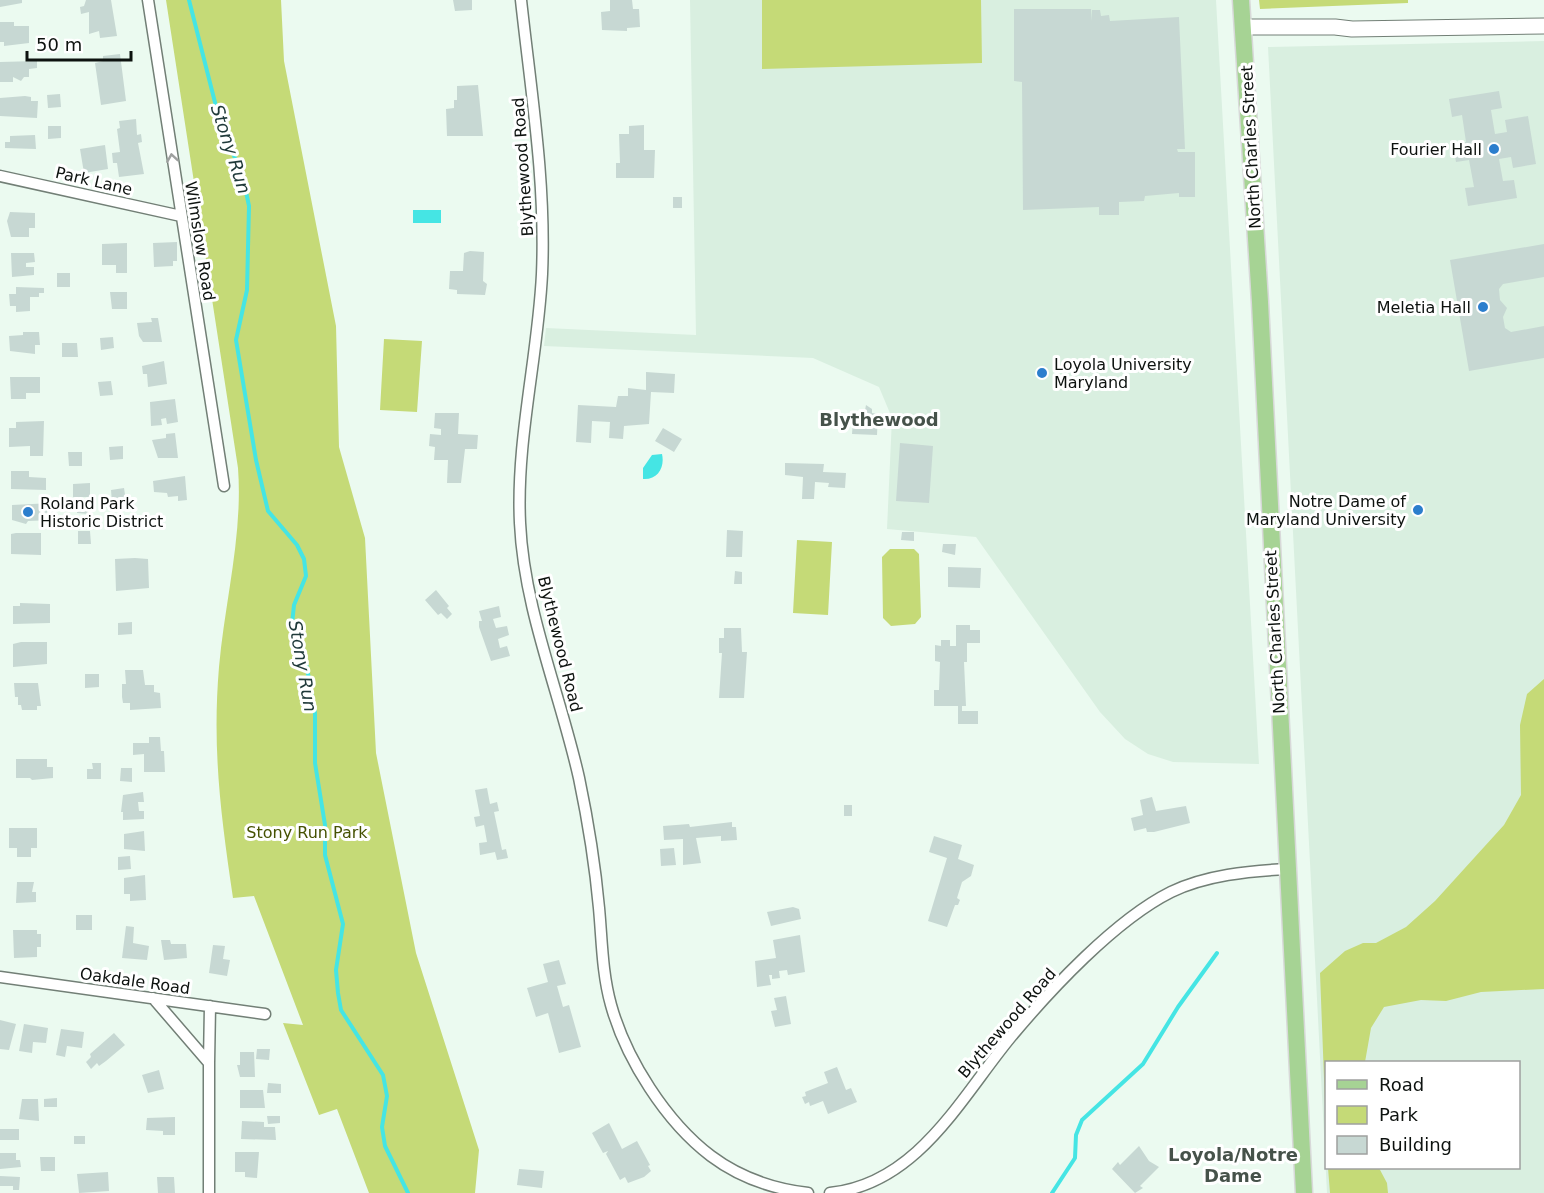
<svg xmlns="http://www.w3.org/2000/svg" width="1544" height="1193" font-family="'DejaVu Sans',sans-serif">
<style>
.built{fill:#d9efe0;fill-rule:evenodd}
.green{fill:#c5da77}
.water{fill:#45e5e4}
.lines{fill:none;stroke-linecap:round;stroke-linejoin:round}
.stream{stroke:#45e5e4;stroke-width:4}
.building{fill:#c7d8d3}
.street-casing{stroke:#727f76;stroke-width:13}
.secondary-casing{stroke:#727f76;stroke-width:17}
.primary-casing{stroke:#d8d9d9;stroke-width:19}
.street{stroke:#fff;stroke-width:10}
.secondary{stroke:#fff;stroke-width:15}
.primary{stroke:#a6d394;stroke-width:16}
.oneway{stroke:#9ea09f}
.poi-dot{fill:#2c7ecd;stroke:#fff;stroke-width:2}
.labels{text-anchor:middle;dominant-baseline:central;stroke-width:6;stroke-linejoin:round;paint-order:stroke}
.street-label{font-size:16px;fill:#0d120f;stroke:#fff}
.poi-label{font-size:16px;fill:#0d120f;stroke:#fff;text-anchor:end}
.park-label{font-size:16px;fill:#465203;stroke:#fff}
.water-label{font-size:18px;font-style:italic;fill:#1f3939;stroke:#fff}
.neighbourhood-label{font-size:18px;font-weight:bold;fill:#46524a;stroke:#fff}
</style>
<rect width="100%" height="100%" fill="#ebfaf0"/>
<path class="built" d="M690,0H1216L1259,764L1173,762L1148,754L1125,739L1100,712L976,537L887,529L892,418L879,387L813,358L544,346L546,328L696,335Z
M1544,41V1193H1327L1268,47ZM1326,1062H1518V1168H1326Z"/>
<path class="green" d="M166,0H281L284,61L336,326L339,447L365,538L376,753L416,953L479,1150L475,1193H369L337,1109L319,1115L283,1023L303,1025L254,896L233,898C221,816 212,750 219,667C225,600 243,535 238,468Z
M762,0H981L982,63L762,69Z
M1259,0H1408V3L1260,9Z
M384,339L422,341L417,412L380,410Z
M797,540L832,542L828,615L793,613Z
M890,549H914L919,554L921,617L915,624L891,626L883,618L882,557Z
M1544,679V989L1481,992L1446,1001L1421,1000L1384,1007L1371,1028L1365,1062H1326V1131L1320,973L1345,951L1363,943H1376L1406,927L1435,901L1504,825L1521,795L1520,725L1527,694Z
M1328,1168H1379L1387,1183L1388,1193H1330Z"/>
<path class="water" d="M413,210H441V223H413Z
M662,454C665,467 658,480 643,479V468L652,455Z"/>
<g class="lines">
<path class="stream" d="M189,0L222,130L242,173L249,206L247,290L236,340L256,460L268,511L297,545L304,559L306,576L294,605L292,624L303,648L309,679L315,713V763L325,825V855L343,924L336,970L338,993L341,1010L383,1075L387,1096L382,1127L385,1146L408,1193
M1052,1193L1075,1158L1076,1135L1082,1120L1143,1064L1178,1007L1217,953"/>
</g>
<path class="building" d="M0,0H22V3L0,7Z
M86,0H111L117,36L100,38L99,31L89,34V12L81,14L80,7L84,6Z
M453,0H472V10L455,11Z
M610,0H632L633,9H639L640,27L627,28V31L602,30L601,12L610,11Z
M1014,9H1091L1092,21V10H1100L1101,16L1109,15L1110,21L1179,17L1185,149H1177L1178,152H1195V197H1179V193L1145,196L1144,201L1119,202V215H1099V207L1023,210L1022,82L1014,81Z
M0,22H14V26H29V43L4,46V42H0Z
M120,54L126,101L101,105L95,63L103,61V56Z
M37,61V68L29,69V77H24L21,81L13,77V82H0V62Z
M478,85L483,136H447L446,109L454,108V100H457V86Z
M1499,91L1502,108L1491,110L1495,134L1507,132L1505,120L1528,116L1536,164L1513,168L1511,157L1499,159L1503,181L1514,180L1517,198L1468,206L1465,188L1474,187L1469,160L1456,162L1453,144L1466,142L1462,115L1452,117L1449,99Z
M60,94L61,107L48,108L47,95Z
M25,96L31,97V101H38L37,118L0,116V98Z
M136,119L137,135L141,134L142,142L138,143L144,174L119,177L117,163H113L112,153L120,152L117,129L120,128L119,121Z
M644,125V150H655L654,178H616V163H620L619,134H629V126Z
M48,126H61V138L48,139Z
M35,135L36,149L5,148V142H10V136Z
M105,145L108,169L84,173L80,149Z
M673,197H682V208H673Z
M10,212L35,213V228H29V237H11L7,221Z
M177,242V261H173V266L154,267L153,243Z
M127,243V273H116V265H102V244Z
M1544,244V277L1503,284L1499,289L1500,300L1507,308L1503,317L1505,328L1511,332L1544,326V358L1469,371L1450,260Z
M470,251L484,252L483,281L487,284L485,295L457,294V290L449,289L450,271H463L464,253Z
M11,253H34L35,262L26,263V267H34V275L12,277Z
M57,273H70V287H57Z
M16,287L44,288V293H39V297H30V311L16,312V306H10L9,294H16Z
M110,292H127V309H112Z
M151,318H158L162,342H143L139,336L137,323L152,322Z
M23,332H39L40,345H35V354L10,351L9,336L23,335Z
M113,337L114,348L101,350L100,338Z
M62,343H77L78,357H62Z
M164,361L167,384L148,387L147,374H143L142,366Z
M646,372L675,374L674,393L651,392L649,424L624,426L623,439L609,438L610,422L592,421L591,443L576,442L578,405L616,407L618,396H628V388L646,390Z
M10,377H40V393H26V399H11Z
M111,381L113,395L100,396L98,382Z
M175,399L178,422L167,424L166,418L161,419L162,425L151,426L150,402Z
M866,405L872,409V413L878,414L877,435L852,434L853,421H863Z
M435,413H459L458,434L478,435L477,449H465L461,483H447L448,460H434L435,447L429,446L430,434L441,435V429L434,428Z
M44,421L43,456H30V446L9,447V428H16V422Z
M663,428L682,439L674,452L655,441Z
M175,433L178,458H158L152,440L166,438V434Z
M900,443L933,446L929,503L896,501Z
M123,446V459L110,460L109,447Z
M68,452H82V466H69Z
M785,463L824,464L823,472L846,473L845,488L828,487L829,483L815,482L814,499H802L803,477L785,475Z
M11,471H29V477L46,478V490L11,489Z
M185,476L187,500L178,501V496L168,497L167,493L154,492L153,481Z
M90,483V497H73V484Z
M124,488L126,501L112,503L111,490Z
M77,501H90L89,514L77,513Z
M52,503L53,520L28,521L26,524L12,520V505Z
M727,530L743,531L742,557H726Z
M78,531H90L91,544H78Z
M902,532H914V541L901,540Z
M16,533H41V555L11,554V534Z
M943,544H956L955,555L942,552Z
M135,558L148,559L149,588L116,591L115,559Z
M948,567L981,568L980,588L948,587Z
M735,571L742,572V584H734Z
M436,590L449,606L447,608L452,614L447,619L441,613L438,615L425,600Z
M20,603L50,604V623L13,624V606H20Z
M499,606L501,617L493,619L496,628L507,626L509,635L498,639L500,648L507,646L510,656L491,661L479,627V621H482L479,611Z
M132,622V634L118,635V623Z
M956,625H970V630H980V643H967V662H964L966,706H962V711H978V724H958V706H934V690H939L940,662L935,661V645L941,646V640H950V646H956Z
M724,628H741L742,652H747L744,698H719L722,653H719V638H724Z
M21,642H47V664L13,667V644Z
M125,670H143L145,685H154V692L160,693L161,708L130,710V703H123L122,697V684H126Z
M85,674H99V687L85,688Z
M14,683H38L41,706H37V710H22L21,705H18V697H15Z
M149,737H160L161,751H164L165,772H144V754L133,755V743H149Z
M16,759H47V767H53V778L32,780L30,778H16Z
M92,763H101V779H87V769H93Z
M121,768H132V782L120,781Z
M487,788L490,804L497,802L499,811L494,812L502,850L506,849L508,858L497,860L495,852L480,855L479,843L487,842L484,825L476,827L474,817L480,816L475,790Z
M143,792L144,802H138L139,811H144V819L123,820V812H121L123,795Z
M1152,797L1156,811L1186,806L1190,823L1154,832H1147L1146,828L1134,831L1131,818L1143,815L1140,800Z
M844,805H852V816H844Z
M732,822V827H736L737,840L721,841V836L696,838L701,863L683,865V839L664,840L663,826L689,824L690,827Z
M9,828H37V848H31V857H17V848H9Z
M144,831L145,851L124,849V834Z
M934,836L962,845L958,859L974,865L971,876L962,882L957,898L960,900L958,905H955L947,927L928,921L947,858L929,852Z
M674,848L676,865L661,866L660,849Z
M130,856L131,869L118,870V857Z
M145,875L146,900L130,901V894H124V878Z
M17,882H34L32,892H36V902L16,903Z
M793,907L799,909L801,919L771,926L767,912Z
M76,915H92V930H76Z
M126,926L134,927L133,943L149,946L147,960L122,958Z
M13,930H37V934H41V947H37V957L14,958Z
M800,935L805,972L788,975L787,970L779,971L780,978L772,979V975H769L771,985L757,987L755,961L776,958L773,940Z
M161,940H170L171,944H186L187,958L164,960Z
M213,945L225,946L223,959L230,960L227,976L209,973Z
M559,960L566,984L557,986L563,1007L569,1005L581,1047L559,1053L548,1013L536,1017L527,988L548,982L543,964Z
M786,996L791,1024L775,1027L771,1011L777,1010L774,998Z
M0,1020L16,1024L9,1050L0,1049Z
M24,1024L48,1028L46,1043L33,1042L32,1053L19,1051Z
M61,1029L84,1032L82,1048L67,1046L65,1057L56,1055Z
M114,1033L125,1045L106,1061L99,1066L97,1063L91,1069L86,1062L91,1057L90,1054Z
M257,1049H270L269,1060L256,1059Z
M240,1052H254L255,1077H240L237,1065H240Z
M837,1067L846,1090L851,1088L857,1102L828,1114L823,1101L810,1106L809,1102L805,1104L802,1097L806,1096L805,1092L828,1083L824,1072Z
M159,1070L164,1089L148,1093L142,1075Z
M268,1083L281,1084V1093H267Z
M240,1090H263L265,1108H240Z
M57,1098V1107H44V1099Z
M22,1099H38L39,1121L19,1119Z
M267,1116H280V1123L268,1124Z
M175,1117V1135H163V1131L146,1130L147,1118Z
M242,1121L264,1122V1127H275L276,1140L241,1139Z
M609,1123L622,1149L637,1141L650,1165L648,1166L651,1171L644,1177L628,1183L625,1177L620,1180L606,1154L608,1151L603,1153L592,1133Z
M0,1129H19V1140H0Z
M74,1136H85V1144H74Z
M1139,1146L1149,1161L1159,1167L1140,1186L1143,1188L1135,1193L1112,1169L1118,1162L1120,1165Z
M235,1152H259L257,1178L245,1177V1172H235Z
M0,1153H16V1160H20L21,1167L0,1169Z
M40,1157H55V1171H41Z
M519,1169L544,1171L542,1188L517,1185Z
M108,1172L109,1191L79,1193L77,1174Z
M0,1176L20,1177L19,1190H13V1186H0Z
M157,1177H174L175,1193H158Z"/>
<g class="lines">
<g class="street-casing">
<path id="street" d="M148,0L224,486
M521,0C531,92 546,182 542,274C538,357 516,440 520,523C524,610 560,693 579,778C588,821 595,864 599,908C602,940 602,973 611,1005C626,1059 666,1122 711,1156C739,1177 774,1189 808,1193
M0,176L181,216
M0,977L265,1014
M153,998L209,1063V1193
M209,1063L210,1006
M830,1193C917,1184 960,1099 1010,1038C1050,990 1115,920 1171,892C1206,875 1249,871 1287,869"/>
</g>
<g class="secondary-casing">
<path id="secondary" d="M1243,27H1335L1352,29L1544,26"/>
</g>
<g class="primary-casing">
<path id="primary" d="M1241,0L1260,302L1304,1193"/>
</g>
<use href="#street" class="street"/>
<use href="#secondary" class="secondary"/>
<use href="#primary" class="primary"/>
</g>
<defs><path id="oneway-chevron" d="M-2-3.5L2.5 0L-2 3.5" fill="none" stroke-width="1.6" stroke-linecap="round" stroke-linejoin="round" transform="scale(1.5)"/></defs>
<use class="oneway" href="#oneway-chevron" transform="translate(172 158) rotate(-99)"/>
<g class="poi-dot">
<circle cx="1494" cy="149" r="6"/>
<circle cx="1483" cy="307" r="6"/>
<circle cx="1042" cy="373" r="6"/>
<circle cx="1418" cy="510" r="6"/>
<circle cx="28" cy="512" r="6"/>
</g>
<g class="labels">
<g class="street-label">
<text transform="translate(1251 147) rotate(-93)">North Charles Street</text>
<text transform="translate(523 167) rotate(-94)">Blythewood Road</text>
<text transform="translate(94 181) rotate(13)">Park Lane</text>
<text transform="translate(200 241) rotate(81)">Wilmslow Road</text>
<text transform="translate(1275 632) rotate(-93)">North Charles Street</text>
<text transform="translate(560 644) rotate(76)">Blythewood Road</text>
<text transform="translate(135 981) rotate(8)">Oakdale Road</text>
<text transform="translate(1007 1023) rotate(-49)">Blythewood Road</text>
</g>
<g class="poi-label">
<text x="1482" y="149">Fourier Hall</text>
<text x="1471" y="307">Meletia Hall</text>
<text x="1054" y="364" text-anchor="start">Loyola University<tspan x="1054" dy="18">Maryland</tspan></text>
<text x="1406" y="501">Notre Dame of<tspan x="1406" dy="18">Maryland University</tspan></text>
<text x="40" y="503" text-anchor="start">Roland Park<tspan x="40" dy="18">Historic District</tspan></text>
</g>
<g class="park-label">
<text x="307" y="832">Stony Run Park</text>
</g>
<g class="water-label">
<text transform="translate(231 149) rotate(72)">Stony Run</text>
<text transform="translate(303 666) rotate(80)">Stony Run</text>
</g>
<g class="neighbourhood-label">
<text x="879" y="419">Blythewood</text>
<text x="1233" y="1154">Loyola/Notre<tspan x="1233" dy="21">Dame</tspan></text>
</g>
</g>
<rect x="1325" y="1061" width="195" height="108" fill="#ffffff" stroke="#9ea09f" stroke-width="1.5"/>
<rect x="1337" y="1080" width="30" height="9" fill="#a6d394" stroke="#9ea09f" stroke-width="1.5"/>
<text x="1379" y="1091" font-size="18" fill="#0d120f">Road</text>
<rect x="1337" y="1106" width="30" height="18" fill="#c5da77" stroke="#9ea09f" stroke-width="1.5"/>
<text x="1379" y="1121" font-size="18" fill="#0d120f">Park</text>
<rect x="1337" y="1136" width="30" height="18" fill="#c7d8d3" stroke="#9ea09f" stroke-width="1.5"/>
<text x="1379" y="1151" font-size="18" fill="#0d120f">Building</text>
<path d="M27 51v9h104v-9" fill="none" stroke="#0d120f" stroke-width="3"/>
<text x="36" y="51" font-size="18" fill="#0d120f" stroke="#ffffff" stroke-width="4.5" paint-order="stroke">50 m</text>
</svg>
